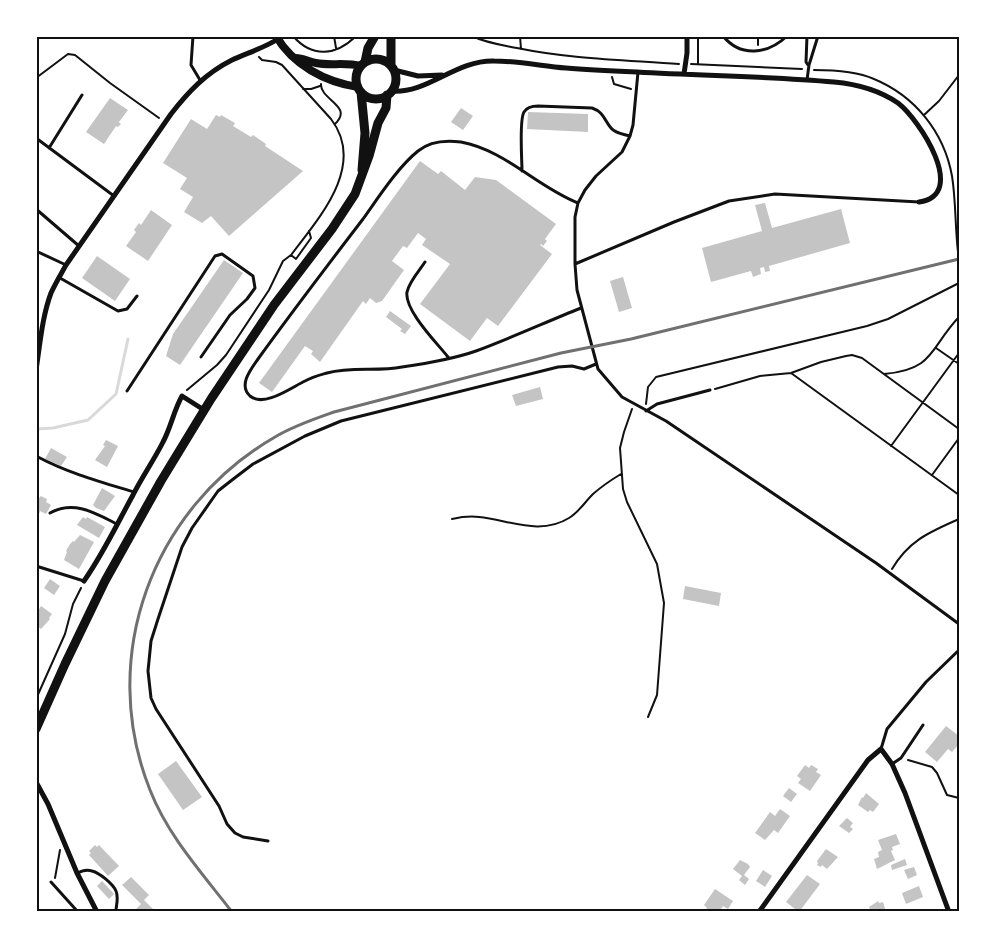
<svg xmlns="http://www.w3.org/2000/svg" width="995" height="948" font-family="Montserrat,sans-serif">
<style>
.lines{fill:none;stroke-linecap:round;stroke-linejoin:round}
.stream{stroke:#d9d9d9;stroke-width:3}
.building{fill:#c4c4c4}
.path{stroke:#111;stroke-width:2}
.service{stroke:#111;stroke-width:3}
.minor{stroke:#111;stroke-width:5}
.secondary{stroke:#111;stroke-width:8}
.primary{stroke:#111;stroke-width:9}
.rail{stroke:#707070;stroke-width:3}
.neatline{fill:none;stroke:#111;stroke-width:2}
</style>
<rect width="100%" height="100%" fill="#fff"/>
<g class="lines">
<path class="stream" d="M36,429L53,428L88,420L116,394L128,339"/>
</g>
<path class="building" d="M110,98L128,110L119,122L114,118L121,124L118,127L116,126L104,144L86,132Z
M461,108L473,116L463,130L451,122Z
M528,112L588,114V132L527,129Z
M216,115L220,117L221,115L235,123L233,126L251,137L253,135L266,144L265,146L303,171L229,236L211,216L202,223L184,212L193,197L180,189L187,178L163,163L191,119L207,129Z
M420,161L438,174L441,171L465,190L475,177L496,180L556,224L545,239L547,241L543,246L541,244L540,245L552,254L498,326L487,318L470,341L420,304L450,264L422,245L426,239L418,233L407,248L403,246L392,261L404,270L382,301L376,303L370,298L366,304L363,301L320,362L311,354L313,351L305,346L272,392L259,383Z
M765,203L772,228L841,209L850,243L769,266L770,271L765,272L764,267L760,268L761,274L753,277L751,271L711,282L702,248L762,231L755,205Z
M151,210L172,225L148,261L126,246L136,232L134,230L139,223L141,225Z
M97,256L130,279L115,301L82,278Z
M224,260L243,273L180,365L166,356L173,334Z
M623,277L632,308L619,312L610,281Z
M390,311L411,326L405,334L400,331L402,329L386,317Z
M540,387L543,399L516,406L512,395Z
M106,440L118,446L107,467L95,460L105,446L103,445Z
M51,448L67,457L61,466L45,459Z
M102,488L115,496L104,511L96,508L93,505Z
M41,496L47,499L46,502L51,505L46,514L40,511L39,514L36,512V497L39,498Z
M83,517L86,519L87,517L105,527L99,538L77,525Z
M80,535L94,542L79,569L64,560L67,552L66,551L70,544L73,541L74,542Z
M50,579L60,586L54,595L44,588Z
M685,586L721,593L719,606L683,599Z
M41,606L52,614L49,618L50,619L41,629L36,625V609L38,611Z
M946,726L959,736V744L952,752L948,749L937,762L925,752Z
M176,761L202,797L183,810L158,774Z
M805,765L809,768L811,765L818,769L816,772L821,775L810,791L798,783L801,779L797,776Z
M789,788L797,794L791,802L783,796Z
M866,793L879,804L873,812L870,810L868,812L858,805L862,797L863,798Z
M780,809L790,816L778,833L774,830L765,840L755,833L770,812L775,816Z
M847,818L853,823L850,827L853,829L849,833L839,826Z
M896,834L900,844L892,847L893,850L891,851L895,860L877,869L874,859L879,857L878,852L882,850L878,840Z
M95,845L97,847L99,845L119,866L108,876L89,855L91,853L89,851Z
M826,849L838,857L827,869L822,865L821,867L817,865L818,863L817,861Z
M905,859L907,865L892,870L891,865Z
M740,860L748,864L750,867L744,875L749,879L745,885L739,880L742,876L733,869Z
M914,867L917,875L908,879L904,870Z
M763,870L772,876L765,887L756,881Z
M807,875L820,884L799,912L786,902Z
M131,877L149,895L144,900L156,912H139L136,909L141,904L122,885Z
M102,881L114,894L109,899L97,886Z
M919,886L923,897L906,904L902,893Z
M715,889L733,901L728,909L723,906L719,912H705L707,908L704,905Z
M878,901L879,903L883,902L886,912H871L869,907Z"/>
<g class="lines">
<path class="path" d="M293,36C312,58 336,56 356,36
M334,36L336,48
M472,36C486,43 502,45 517,48C570,59 625,60 679,64
M520,36L521,49
M758,45V39
M691,64L802,69
M698,64V36
M814,70C833,70 856,71 874,79C915,96 944,132 952,176C956,201 955,227 958,252
M612,77L614,84L631,89
M36,78L68,54L75,55L110,83L159,118
M321,84C320,100 354,106 335,124
M303,89H311L320,86
M924,115L939,101L959,75
M291,255L296,259L311,238L309,231
M959,290V296
M936,348L959,364
M791,373L959,495
M884,374C935,370 930,347 959,317
M715,389L760,376L791,373L821,362L846,356L852,355L862,358L959,429
M187,390L217,365L226,355L269,290L283,261L291,255C318,219 367,166 331,119L282,65L276,62L262,60L259,57
M646,404L648,387L656,377L867,326L888,319L959,283
M632,409L624,432L620,448L623,489L627,502L657,564L664,603L657,695L648,717
M891,446L959,353
M932,475L959,438
M452,519C461,517 470,516 479,517C509,520 540,536 569,518C579,512 584,503 593,494C601,487 611,480 621,474
M892,569C909,540 930,532 959,519
M36,699L65,634L73,604L81,588
M908,760L932,767L937,773L947,795L959,798
M55,878L60,850"/>
<path class="service" d="M193,36L191,65L200,80
M723,36C741,58 768,54 787,36
M807,36L806,62L808,65
M638,72L633,125L630,136L622,152L596,176L585,190L578,203L575,217V264L577,290L598,369L622,397L666,421L876,563L959,624
M807,80L809,65L818,36
M36,138L114,196
M49,148L82,95
M522,171C522,159 519,120 524,112C527,107 532,106 538,106L592,108C604,112 604,120 611,128C616,134 624,134 630,136
M578,203C537,187 505,150 461,142C446,140 430,141 418,151C398,167 378,198 363,219C327,266 292,312 258,359C251,369 238,385 250,396C264,408 292,387 305,381C312,377 320,375 327,373C352,366 377,372 402,367C423,364 456,358 476,351C511,338 546,322 581,308
M36,209L79,246
M36,251L66,265
M425,262C419,271 409,282 407,292C404,310 437,343 448,357
M575,264L674,222L729,201L775,194L919,202
M60,278L118,311L127,309L137,296
M127,391L215,256L222,254L253,276L255,288L247,299L230,315L201,357
M646,411L657,404L710,390
M38,457C68,473 101,482 134,492
M50,513C74,500 95,513 117,524
M36,566L84,581
M881,749L887,729L926,682L959,650
M892,764L901,758L923,725
M268,841L243,837L235,833L227,824L219,806L156,709L151,698L148,671L151,641L158,619L182,547L192,528L218,491L232,480L253,464L305,436L341,421L558,367L572,366L584,369L596,364
M77,873C82,871 86,869 92,871C100,873 113,884 116,891C119,898 116,905 116,911
M51,882L78,912"/>
<path class="minor" d="M394,70L418,76L442,75
M684,74L687,53V36
M391,91C428,94 455,60 494,61C518,61 542,66 566,68C589,70 613,71 637,72C703,76 769,76 834,82C856,84 879,90 898,103C919,119 969,195 919,202
M36,370C40,345 42,317 51,293C55,284 61,274 66,265L171,114C188,92 206,73 232,60C247,53 264,48 278,39
M84,581C103,554 117,524 133,495C142,477 154,460 163,442C171,427 174,410 182,396L204,410
M36,782L48,804L77,873L97,912
M759,912L868,760L881,749L892,764L905,793L949,912"/>
<path class="secondary" d="M276,36C293,65 325,82 358,87
M296,58C303,58 309,62 316,63C330,66 345,62 361,66"/>
<path class="primary" d="M356 79a20 20 0 1 1 40 0a20 20 0 1 1-40 0Z
M365,62L368,48L375,36
M391,66V36
M361,92L365,133L362,170
M36,729L65,664L105,581L161,481L211,399L274,305L332,229L355,194L369,156L378,123L386,108L387,95"/>
<path class="rail" d="M232,912C202,873 168,836 150,790C97,657 152,508 275,437C293,426 314,419 334,412L561,353L631,339L959,259"/>
</g>
<rect width="995" height="948" fill="none" stroke="#ffffff" stroke-width="75"/>
<rect x="38" y="38" width="920" height="872" class="neatline"/>
</svg>
